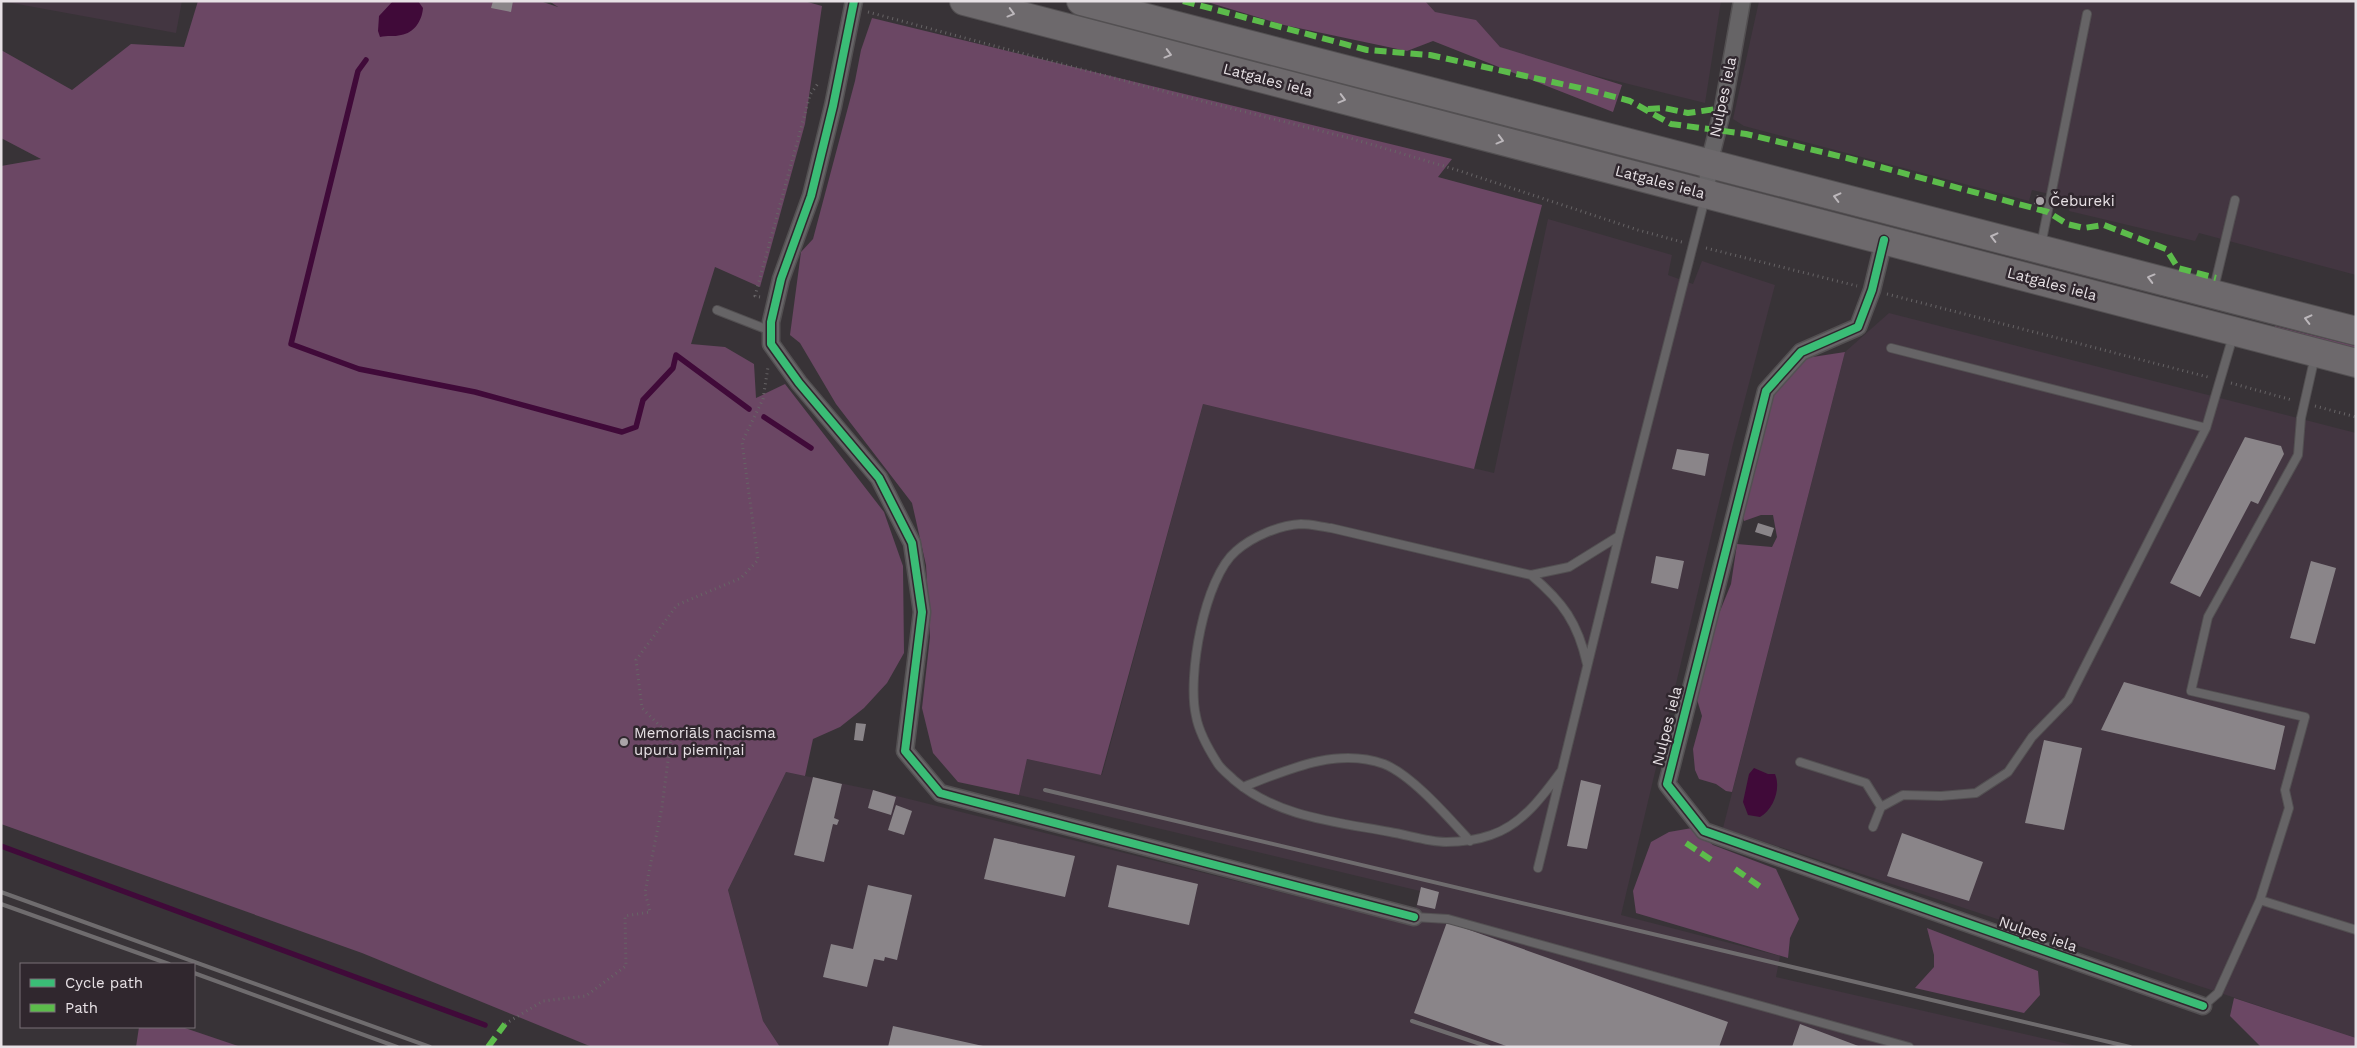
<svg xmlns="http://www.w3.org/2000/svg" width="2357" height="1048" font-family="'Work Sans',sans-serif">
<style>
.built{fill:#433641}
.green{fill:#6b4764}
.water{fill:#400a39}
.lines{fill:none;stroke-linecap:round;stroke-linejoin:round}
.stream{stroke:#400a39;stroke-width:5.5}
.building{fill:#8a8589}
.lane-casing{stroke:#535052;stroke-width:10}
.street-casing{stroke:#535052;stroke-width:19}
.highway-casing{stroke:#535052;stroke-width:30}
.path{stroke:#676466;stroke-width:3;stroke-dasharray:1 4;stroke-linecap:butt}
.lane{stroke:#666466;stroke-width:8}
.street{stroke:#666466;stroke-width:16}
.highway{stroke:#6d696c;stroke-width:28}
.rail{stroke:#6f6c6e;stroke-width:4}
.quiet{stroke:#5cbc4b;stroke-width:6;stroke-dasharray:12 6;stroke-linecap:butt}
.cycleway-casing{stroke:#30272e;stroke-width:11}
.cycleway{stroke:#3abd76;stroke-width:8}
.oneway{stroke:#bcb7bb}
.poi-dot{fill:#aaa4a8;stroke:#30272e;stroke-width:2}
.labels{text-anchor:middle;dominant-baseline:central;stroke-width:5;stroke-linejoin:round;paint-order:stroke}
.street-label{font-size:15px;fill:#e7e1e5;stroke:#30272e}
.poi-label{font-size:15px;fill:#e7e1e5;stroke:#30272e;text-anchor:start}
</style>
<rect width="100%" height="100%" fill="#383337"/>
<path class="built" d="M1,1H182L176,33Z
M1295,1H1721L1705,103Z
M1759,1H2356V275L2199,233L2195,241L2069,211L2071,199L2032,190L2029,201L1744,126L1733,119Z
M1548,219L1672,255L1668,275L1693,284L1702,261L1775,285L1733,444L1621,915L1780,956L1776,977L2081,1047H780L763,1021L728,890L786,772L873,790L1412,925L1420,891L1019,795L1027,759L1102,775L1203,404L1494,473Z
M1889,313L2356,433V1038L1723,828L1845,352Z"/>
<path class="green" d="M198,1H540L558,7L549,1H804L822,6L805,124L760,287L715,267L691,344L725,347L754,364L756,398L785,384L884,512L903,566L904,653L887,683L864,708L840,727L813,739L805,776L786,772L728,890L763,1021L780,1047H592L362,953L1,824V166L41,159L1,138V50L72,90L131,44L184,47Z
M1204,1H1425L1435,12L1476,20L1500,47L1622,85L1613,112L1433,41L1407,51L1284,25Z
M872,18L1452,159L1438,177L1542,205L1474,469L1203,404L1101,775L1027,759L1019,795L958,782L933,753L922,708L930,637L926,565L912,503L836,404L800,343L790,335L801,252L813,239L855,81L861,50Z
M2275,326L2356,346V358L2272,336Z
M1845,352L1732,792L1726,791L1716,784L1699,779L1695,770L1693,749L1702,716L1695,693L1705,665L1718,616L1731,584L1737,544L1772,547L1777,537L1773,515H1761L1744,521L1740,508L1774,390L1806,358Z
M1692,828L1713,845L1776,869L1799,919L1790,938L1788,958L1636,913L1633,891L1651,842L1669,832Z
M1927,928L2038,971L2040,995L2024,1013L1915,988L1934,967V955Z
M2234,998L2356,1038V1047H2261L2230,1016Z
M139,1027H182L241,1047H136Z"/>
<path class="water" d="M393,1H418L423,8C422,21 414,33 401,35C394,37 387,35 380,37L378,31L379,16Z
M1754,768L1768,774H1775C1781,788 1774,809 1760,817L1748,815L1743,802L1749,774Z"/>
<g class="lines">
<path class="stream" d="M366,60L358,71L291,344L359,369L475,392L622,432L636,427L643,400L673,368L676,355L749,409
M764,417L811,448
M1,846L485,1025"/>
</g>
<path class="building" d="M493,1H513L511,12L491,8Z
M2037,195L2045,197L2043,206L2034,204Z
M2245,437L2281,446L2284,454L2258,504L2251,501L2200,597L2170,583Z
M1677,449L1709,454L1705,476L1672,469Z
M1758,523L1774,528L1771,537L1755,532Z
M1656,556L1684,561L1678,589L1651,583Z
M2311,561L2336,568L2315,644L2290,638Z
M2124,682L2285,726L2275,770L2101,730Z
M856,723L866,724L863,741L854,740Z
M2044,740L2082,748L2064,830L2025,823Z
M813,777L842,784L834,818L839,820L837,825L833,824L824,862L794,855Z
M1581,780L1601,785L1587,849L1567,846Z
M873,790L896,797L891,815L868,808Z
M896,805L912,811L904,835L888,830Z
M1902,833L1983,862L1969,901L1887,876Z
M994,838L1075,856L1065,897L984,879Z
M1117,865L1198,884L1189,925L1108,907Z
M868,885L912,895L897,960L885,957L884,961L874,959L867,987L823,977L831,944L853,949Z
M1421,887L1439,892L1435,909L1417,905Z
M1447,922L1728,1022L1719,1047H1509L1414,1013Z
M1800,1024L1861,1047H1792Z
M893,1026L983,1046V1047H888Z"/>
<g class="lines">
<g class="lane-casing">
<path id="lane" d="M2041,245L2087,14
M2214,288L2235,200
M717,310L771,331
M1891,348L2206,428
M1531,575C1563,602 1578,623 1587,664
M1800,762L1866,783L1881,807
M1562,770C1543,796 1522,825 1491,835C1477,840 1461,842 1446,842C1428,842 1408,835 1390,832C1337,822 1277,817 1234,780C1229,775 1222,770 1218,764C1209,750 1199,733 1196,716C1187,677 1204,578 1236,551C1252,537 1279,525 1301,524C1311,524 1322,527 1331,528L1531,575L1569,567L1619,536
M1243,787C1287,770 1336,747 1384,764C1412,775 1449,818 1470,841
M1873,827L1881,807L1903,795L1941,796L1976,793L2008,772L2032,737L2068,700L2206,428L2233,336
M1538,868L1619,536L1705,198
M2260,900L2289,808L2285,790L2305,717L2191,691L2208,617L2298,455L2301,418L2315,356
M1414,917L1448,919L1909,1047
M2203,1006L2218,993L2260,900L2356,930"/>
</g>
<g class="street-casing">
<path id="street" d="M854,1L833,106L811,196L781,279L771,322V344L799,383L879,478L912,543L922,612L905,751L940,793L1414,917
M1706,194L1709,164L1723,108L1742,1
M1884,240L1872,290L1858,327L1801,352L1766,391L1667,784L1704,831L2203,1006"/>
</g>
<g class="highway-casing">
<path id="highway" d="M964,1L2356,363
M1081,1L2356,331"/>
</g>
<path class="path" d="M868,12L1170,93L1353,139L1457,170L1638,230L1682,242
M1706,248L1857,286
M1887,294L2208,377
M760,297L755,296L810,95L819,82
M2231,383L2292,400
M2315,406L2356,417
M505,1024L543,1001L586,996L626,966L625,916L650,912L645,892L662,807L671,737L642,708L636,660L677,605L741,578L758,560L742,442L763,399L768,367"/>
<use href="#lane" class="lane"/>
<use href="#street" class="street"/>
<use href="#highway" class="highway"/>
<path class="rail" d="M1045,790L2130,1047
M1,892L430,1047
M1,904L169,964
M194,973L397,1047
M1412,1021L1489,1047"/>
<path class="quiet" d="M1183,1L1367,50L1430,55L1589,90L1630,101L1671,124L1746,134L1847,158L2048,212L2067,224L2084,228L2104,225L2166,249L2178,268L2216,278
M1648,109L1664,108L1688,113L1723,108
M1686,843L1713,861
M1735,869L1762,888
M488,1047L505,1024"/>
<g class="cycleway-casing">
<path id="cycleway" d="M854,1L833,106L811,196L781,279L771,322V344L799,383L879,478L912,543L922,612L905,751L940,793L1414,917
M1884,240L1872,290L1858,327L1801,352L1766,391L1667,784L1704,831L2203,1006"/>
</g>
<use href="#cycleway" class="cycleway"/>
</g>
<defs><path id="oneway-chevron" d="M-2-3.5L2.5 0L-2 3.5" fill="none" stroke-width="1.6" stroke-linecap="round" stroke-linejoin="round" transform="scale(1.25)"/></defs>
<g class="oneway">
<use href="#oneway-chevron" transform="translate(1011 13) rotate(15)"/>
<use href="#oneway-chevron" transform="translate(1168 54) rotate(15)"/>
<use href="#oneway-chevron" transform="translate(1342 99) rotate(15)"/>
<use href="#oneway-chevron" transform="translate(1500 140) rotate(15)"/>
<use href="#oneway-chevron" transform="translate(1837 197) rotate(-166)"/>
<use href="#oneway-chevron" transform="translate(1994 237) rotate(-166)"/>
<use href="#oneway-chevron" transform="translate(2151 278) rotate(-165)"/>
<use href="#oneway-chevron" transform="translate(2308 319) rotate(-166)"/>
</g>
<g class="poi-dot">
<circle cx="2040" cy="201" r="5"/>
<circle cx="624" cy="742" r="5"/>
</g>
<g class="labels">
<g class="street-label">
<text transform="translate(1268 80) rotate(15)">Latgales iela</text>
<text transform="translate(1723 97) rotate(-78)">Nulpes iela</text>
<text transform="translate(1660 182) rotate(15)">Latgales iela</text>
<text transform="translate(2052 284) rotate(15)">Latgales iela</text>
<text transform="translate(1667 726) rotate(-76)">Nulpes iela</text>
<text transform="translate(2038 934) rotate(19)">Nulpes iela</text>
</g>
<g class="poi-label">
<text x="2050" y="201">Čebureki</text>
<text x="634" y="733">Memoriāls nacisma<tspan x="634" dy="17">upuru piemiņai</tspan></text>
</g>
</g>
<rect width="2357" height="1048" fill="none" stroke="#e7e1e5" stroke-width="5"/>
<rect x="20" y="963" width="175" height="65" fill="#30272e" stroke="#797177"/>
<rect x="30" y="979" width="25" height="8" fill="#3abd76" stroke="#797177"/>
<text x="65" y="988" font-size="15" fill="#e7e1e5">Cycle path</text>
<rect x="30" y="1004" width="25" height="8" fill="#5cbc4b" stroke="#797177"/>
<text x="65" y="1013" font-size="15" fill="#e7e1e5">Path</text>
</svg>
